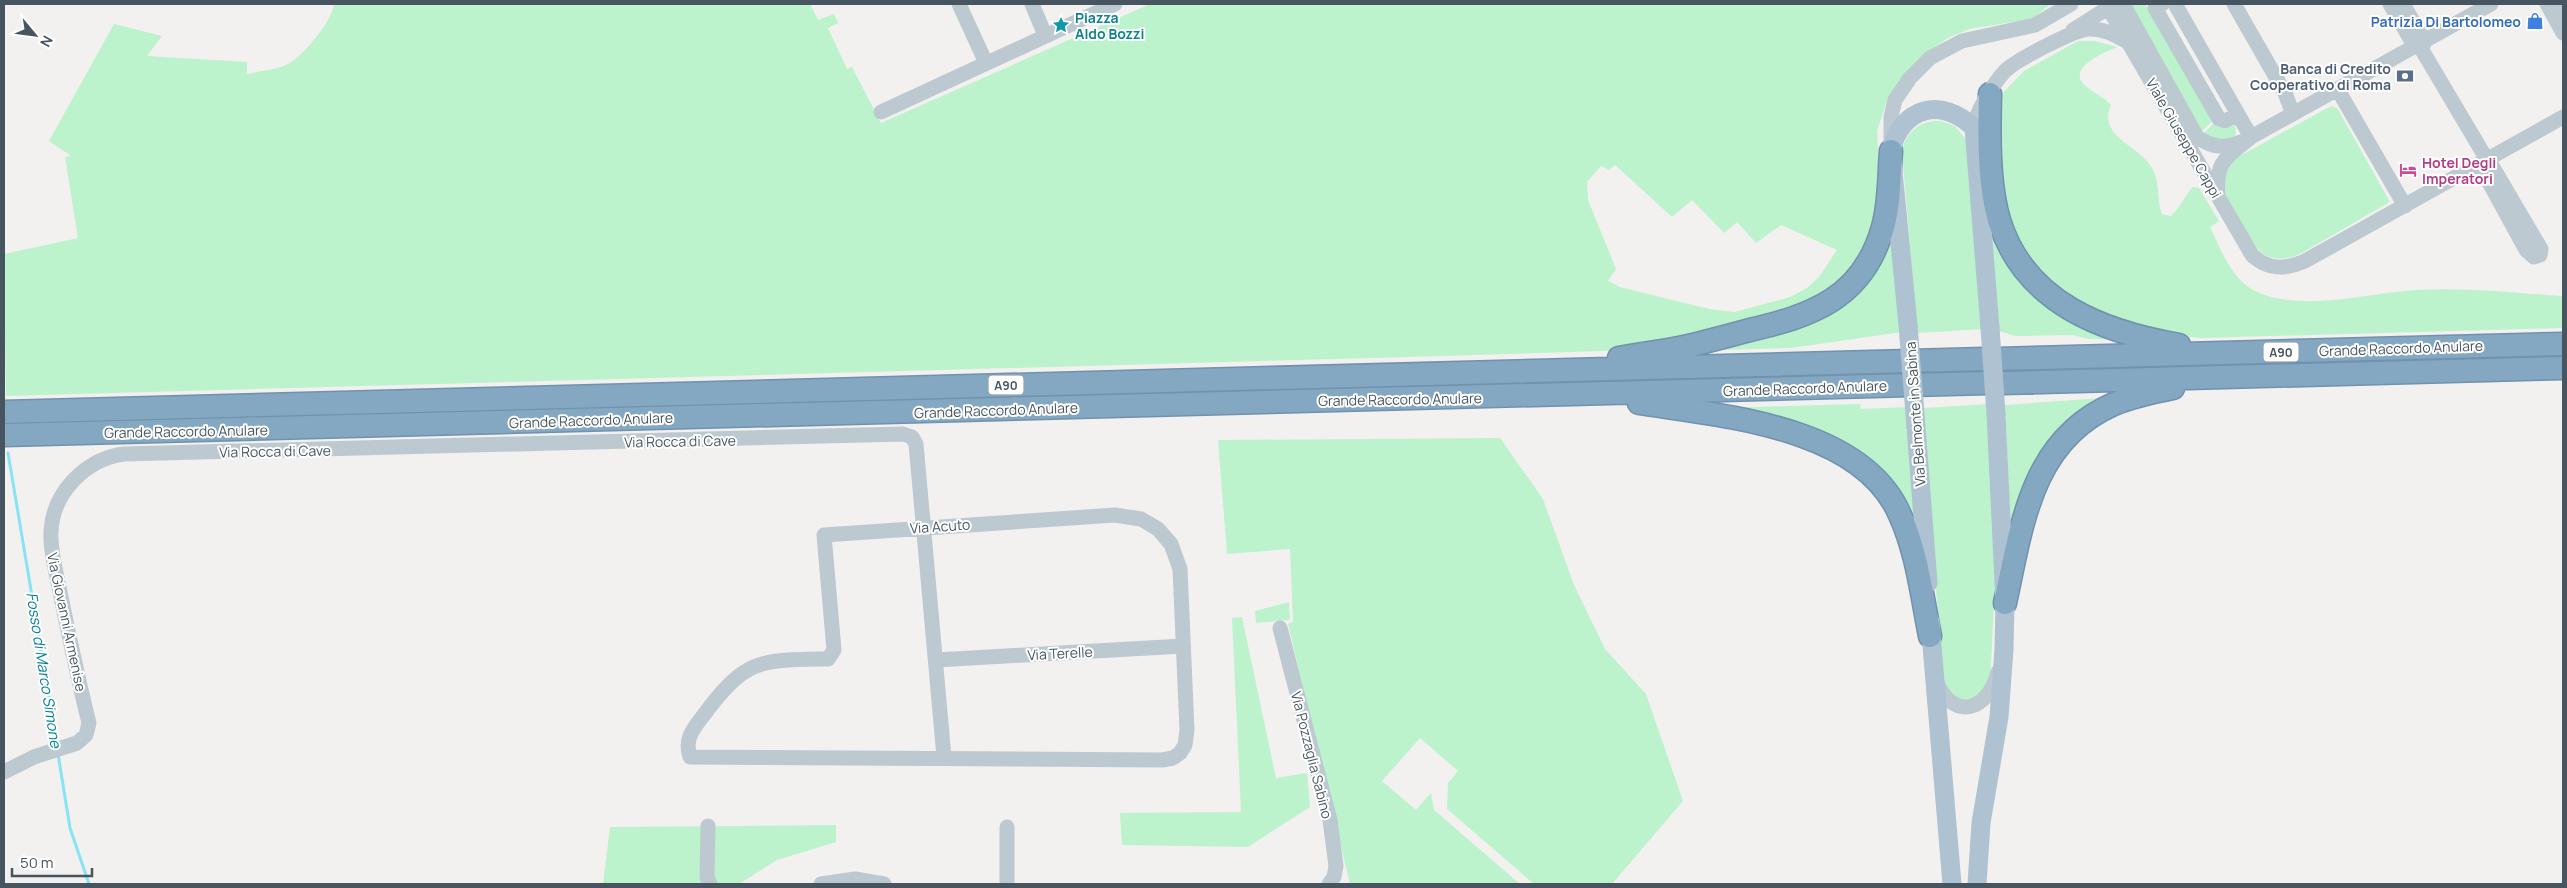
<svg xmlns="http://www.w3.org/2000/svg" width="2567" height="888" font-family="Manrope,sans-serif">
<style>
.green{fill:#bcf3cd;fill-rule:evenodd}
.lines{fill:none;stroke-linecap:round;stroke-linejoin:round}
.stream{stroke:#86e4f3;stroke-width:3}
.highway-casing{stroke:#7092ae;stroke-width:25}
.minor{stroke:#bdc9d0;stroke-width:15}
.major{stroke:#aec2d1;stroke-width:19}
.highway{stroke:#84a7c2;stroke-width:22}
.major-bridge{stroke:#aec2d1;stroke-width:19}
.labels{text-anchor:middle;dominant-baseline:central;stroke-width:4;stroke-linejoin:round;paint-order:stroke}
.shield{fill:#fff;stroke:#7e888f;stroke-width:1}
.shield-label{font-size:12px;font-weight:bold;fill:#46555f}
.culture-label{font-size:14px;font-weight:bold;fill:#0d838f;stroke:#fff;text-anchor:start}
.shop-label{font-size:14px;font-weight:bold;fill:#366cbe;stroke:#fff;text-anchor:end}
.service-label{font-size:14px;font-weight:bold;fill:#4e5e75;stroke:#fff;text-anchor:end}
.street-label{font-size:14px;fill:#46555f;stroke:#fff}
.hotel-label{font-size:14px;font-weight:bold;fill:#b23c85;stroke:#fff;text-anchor:start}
.water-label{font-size:15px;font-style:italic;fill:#058296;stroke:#fff}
</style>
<rect width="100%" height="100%" fill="#f3f0f0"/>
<path class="green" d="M334,4H810L818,20L834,14L838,23L828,28L847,69L852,67L881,123L1150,4H2051L2032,19L1969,29L1948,38L1923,55L1888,98L1877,131L1881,204L1866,255L1820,304L1654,347L1603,351L1409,357L6,396L4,254L78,238L65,157L71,156L49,141L114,24L162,36L147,56L247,62V74C259,71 275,70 286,65C301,59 333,20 334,4ZM1615,165L1672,217L1692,200L1724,233L1737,222L1756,243L1781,225L1837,250L1819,277L1807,288L1790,297L1735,312L1709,309L1620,287L1608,281L1616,269L1588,200L1587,182L1601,166L1609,170Z
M2129,4H2145L2154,18L2212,121L2202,131Z
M2078,41H2095L2117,47C2104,53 2062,69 2088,88C2097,95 2104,97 2111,105C2097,137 2138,144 2152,168C2161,183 2156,199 2162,214L2171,216C2180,208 2184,196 2193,187L2199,188L2219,221L2210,227C2220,248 2232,280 2255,291C2300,313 2367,293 2416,290C2464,287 2515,293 2563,296V328L2202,338L2155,334L2083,309L2036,268L2017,241L2002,204L1999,97L2024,71Z
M2331,106L2337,108L2340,113L2390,202L2298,255C2264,267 2254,247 2239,221C2226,198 2215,181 2236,158Z
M1941,121L1955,126L1968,142L1984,329L1917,333L1902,150C1907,130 1921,120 1941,121Z
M2213,124L2225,129L2235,125L2236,136L2223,142L2204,133Z
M1990,215L2005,247L2121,340L2089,339L2072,335L2015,336L1999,331Z
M1890,221L1902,332L1791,348L1721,350L1720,346L1818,319Z
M2116,397L2076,424L2012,557L2005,405Z
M1860,404L1861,409L1907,407L1919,549L1886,482L1712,408Z
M1989,404L1996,566L1990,683L1989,688L1966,704L1943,685L1923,408Z
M1500,438L1543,499L1574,585L1605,649L1646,694L1683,801L1612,884H1534L1447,809L1448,783L1458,771L1420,738L1382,781L1416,810L1431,793L1434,810L1520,884H1350L1288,624L1293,622L1290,549L1227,554L1218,440Z
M1289,602L1290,620L1256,623L1255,611Z
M1242,617L1276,778L1307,773L1310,807L1248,847L1122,845L1120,813L1241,812L1232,618Z
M836,825V842L777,860L739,884H603L610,827Z"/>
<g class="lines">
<path class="stream" d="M8,453L57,745
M58,754L70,828L89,884"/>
<g class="highway-casing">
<path id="highway" d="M1990,94C1989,133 1988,186 2000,223C2026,303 2103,332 2179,345
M1619,358C1639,354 1660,352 1679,348C1702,343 1724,337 1746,331C1811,316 1863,299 1883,227C1890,203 1889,176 1891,151
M1999,359L2563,344
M2002,383L2563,368
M1639,403C1722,416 1862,426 1900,515C1917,552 1922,596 1930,636
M4,412L1985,359
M4,435L1987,383
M2005,603C2022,525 2031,440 2114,404C2133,396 2153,392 2173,388"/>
</g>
<path class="minor" d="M959,4L986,63
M1032,4L1045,35
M2106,4L2252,255C2268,270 2285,270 2305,261L2563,117
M2123,4L2197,137C2213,148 2225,149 2243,141
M2162,4L2155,8L2219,119L2225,121L2238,114
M2175,4L2251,137
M2234,4L2285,93L2293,114
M2390,4L2415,47
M2403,4L2425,42
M2547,4L2563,33
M2559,4L2563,11
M2073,30L2114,4
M2419,45L2483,153
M2338,90L2405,206
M881,112L1115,4
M1974,128C1975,112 1994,83 2005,71C2016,60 2072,31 2088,29C2103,28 2115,35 2128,42
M1891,147V117L1895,100L1910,78L1930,58L1962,41L2035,25L2071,4
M2479,164L2526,250L2534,257L2540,255L2541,249L2488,159
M2218,194C2215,160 2228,157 2251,137L2491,4
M1115,515L1141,519L1158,529L1171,544L1180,569L1187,730L1185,745L1180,753L1173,758L1162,760L690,757C684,739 693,729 703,716C746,658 759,660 828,659L834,650L824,535Z
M1280,628L1330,820L1336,866L1334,877L1329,884
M936,660L1183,646
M1936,681C1954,722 1988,711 1998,672
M4,772L34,757L77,743L86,735L89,723C78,679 69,636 60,592C56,572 50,551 51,531C53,492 86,459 124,454L903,434L912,437L916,444L944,757
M708,826L707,877L710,884
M821,884L855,879L884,884
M1007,884V827"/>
<path class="major" d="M1908,325L1891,151C1901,107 1942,96 1974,128L1990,328
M1916,427L1928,583
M1930,622L1952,884
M1977,884L1981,823L1999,717L2004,649L2005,603L1996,414"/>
<use href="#highway" class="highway"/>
<path class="major-bridge" d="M1908,325L1916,427
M1990,328L1996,414"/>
</g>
<defs>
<g id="shop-bare" transform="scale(1.35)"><path d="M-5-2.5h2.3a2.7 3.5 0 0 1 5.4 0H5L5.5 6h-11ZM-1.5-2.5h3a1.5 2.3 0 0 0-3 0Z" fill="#3f7fe0" stroke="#fff" stroke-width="2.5" paint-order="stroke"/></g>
<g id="sight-bare" transform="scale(1.35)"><path d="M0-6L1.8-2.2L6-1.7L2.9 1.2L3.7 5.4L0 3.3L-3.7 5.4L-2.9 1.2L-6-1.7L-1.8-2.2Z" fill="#0f9aa8" stroke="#fff" stroke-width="2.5" paint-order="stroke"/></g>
<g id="bank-bare" transform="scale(1.35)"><path d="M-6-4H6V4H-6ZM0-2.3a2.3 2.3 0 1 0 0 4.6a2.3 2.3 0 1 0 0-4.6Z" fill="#5c6f8a" stroke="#fff" stroke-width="2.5" paint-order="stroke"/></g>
<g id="hotel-bare" transform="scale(1.35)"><path d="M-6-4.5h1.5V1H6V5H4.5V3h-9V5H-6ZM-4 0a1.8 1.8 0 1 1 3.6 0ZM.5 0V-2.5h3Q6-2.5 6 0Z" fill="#d1479c" stroke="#fff" stroke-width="2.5" paint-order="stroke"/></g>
</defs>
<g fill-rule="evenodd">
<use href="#shop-bare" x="2535" y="21"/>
<use href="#sight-bare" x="1061" y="25"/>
<use href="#bank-bare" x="2405" y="76"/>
<use href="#hotel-bare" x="2408" y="170"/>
</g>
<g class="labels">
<g class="shield">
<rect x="2263.5" y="342.5" width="35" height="19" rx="4"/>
<rect x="988.5" y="375.5" width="35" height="19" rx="4"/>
</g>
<g class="shield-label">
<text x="2281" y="352">A90</text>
<text x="1006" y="385">A90</text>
</g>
<g class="culture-label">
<text x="1075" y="17">Piazza<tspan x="1075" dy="16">Aldo Bozzi</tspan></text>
</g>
<g class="shop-label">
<text x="2521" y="21">Patrizia Di Bartolomeo</text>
</g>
<g class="service-label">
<text x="2391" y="68">Banca di Credito<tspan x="2391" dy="16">Cooperativo di Roma</tspan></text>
</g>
<g class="street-label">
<text transform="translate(2184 138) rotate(60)">Viale Giuseppe Cappi</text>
<text transform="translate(2401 348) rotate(-2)">Grande Raccordo Anulare</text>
<text transform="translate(1805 388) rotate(-2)">Grande Raccordo Anulare</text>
<text transform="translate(1400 399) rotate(-1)">Grande Raccordo Anulare</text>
<text transform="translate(996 410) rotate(-2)">Grande Raccordo Anulare</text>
<text transform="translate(1915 414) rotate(-94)">Via Belmonte in Sabina</text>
<text transform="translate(591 420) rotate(-2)">Grande Raccordo Anulare</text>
<text transform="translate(186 431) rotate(-1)">Grande Raccordo Anulare</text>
<text transform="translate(680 441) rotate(-1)">Via Rocca di Cave</text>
<text transform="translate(275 451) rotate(-1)">Via Rocca di Cave</text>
<text transform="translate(940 526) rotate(-4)">Via Acuto</text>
<text transform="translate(67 622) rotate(78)">Via Giovanni Armenise</text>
<text transform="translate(1060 653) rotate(-3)">Via Terelle</text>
<text transform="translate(1312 755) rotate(76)">Via Pozzaglia Sabino</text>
</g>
<g class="hotel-label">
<text x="2422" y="162">Hotel Degli<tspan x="2422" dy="16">Imperatori</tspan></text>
</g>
<g class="water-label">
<text transform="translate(44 670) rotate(81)">Fosso di Marco Simone</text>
</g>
</g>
<rect width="2567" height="888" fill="none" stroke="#46555f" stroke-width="10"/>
<g transform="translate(35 35) rotate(119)" stroke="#ffffff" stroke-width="4" paint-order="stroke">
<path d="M0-4L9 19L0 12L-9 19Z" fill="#46555f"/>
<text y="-8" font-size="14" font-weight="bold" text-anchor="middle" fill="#46555f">N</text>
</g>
<path d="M12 868v8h80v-8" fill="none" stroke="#46555f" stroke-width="2.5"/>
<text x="20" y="868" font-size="15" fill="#46555f" stroke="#ffffff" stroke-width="4" paint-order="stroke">50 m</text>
</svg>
